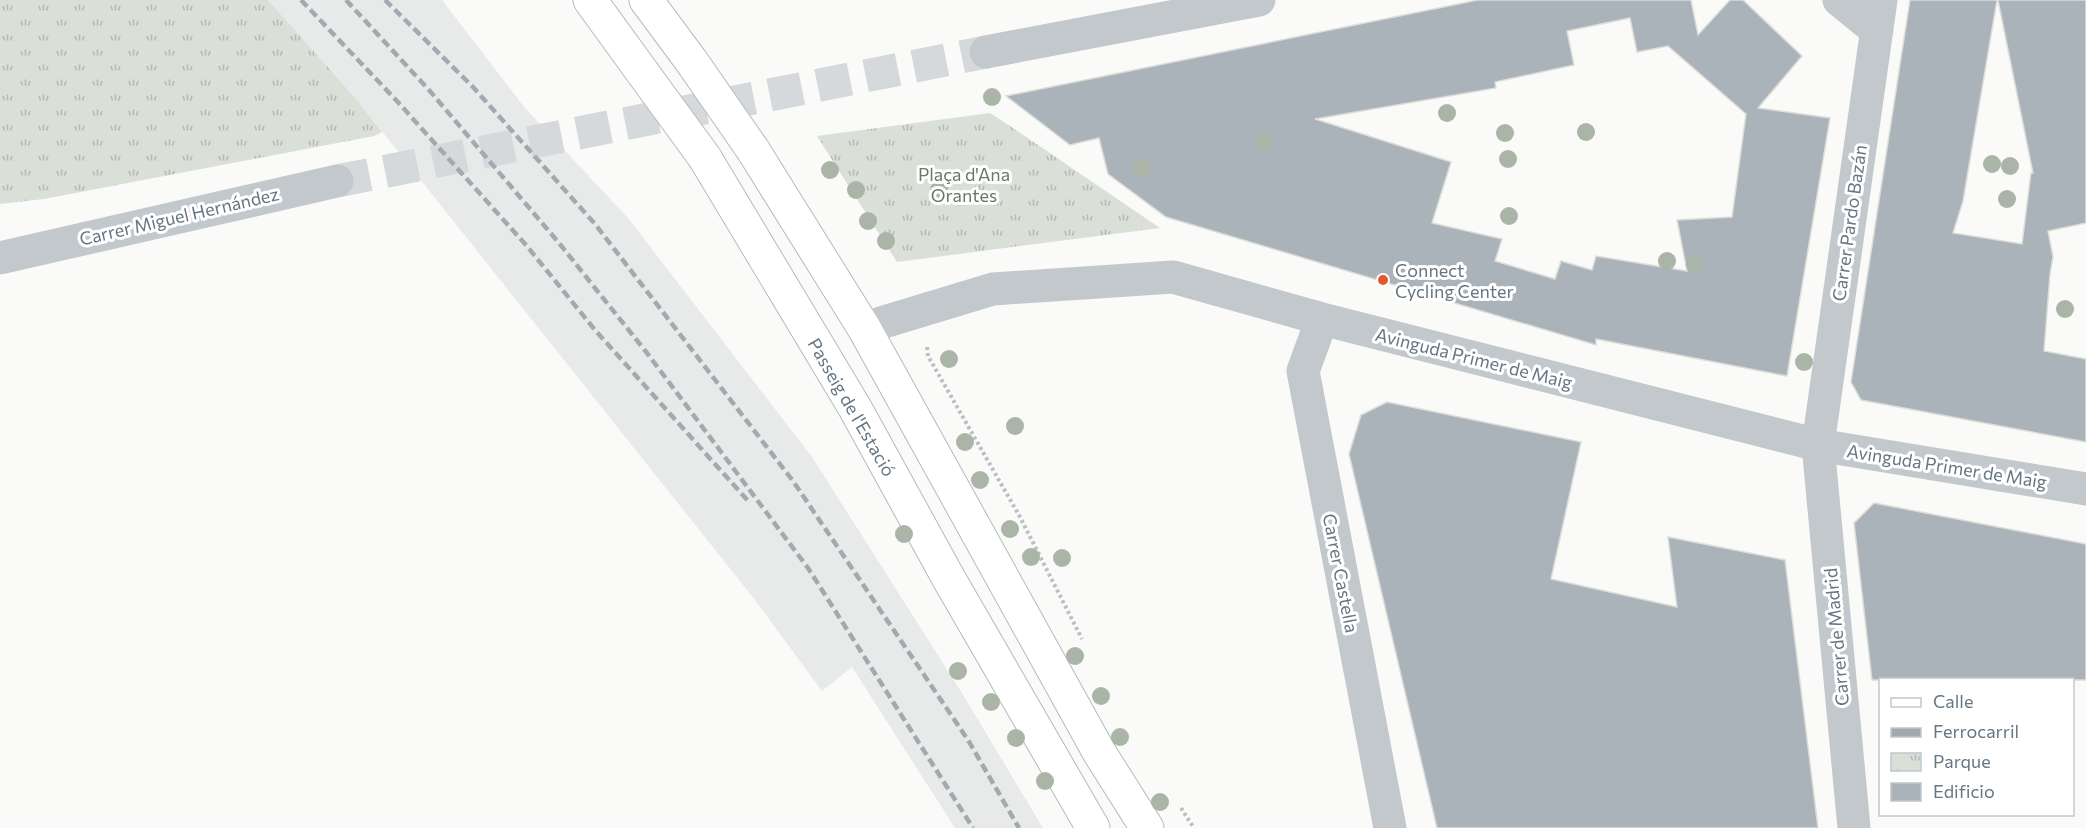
<svg xmlns="http://www.w3.org/2000/svg" width="2086" height="828" font-family="Commissioner,sans-serif">
<style>
.built{fill:#e8e9e9}
.park{fill:url(#park-tufts)}
.building{fill:#aab3b9;stroke:#dcdcda;stroke-width:1.5;fill-rule:evenodd}
.lines{fill:none;stroke-linecap:round;stroke-linejoin:round}
.minor-tunnel{stroke:#d5d9db;stroke-width:33;stroke-dasharray:33 16;stroke-linecap:butt}
.major-casing{stroke:#b5babe;stroke-width:35}
.path{stroke:#bbbfc2;stroke-width:4;stroke-dasharray:3 3;stroke-linecap:butt}
.minor{stroke:#c3c8cc;stroke-width:33}
.major{stroke:#fff;stroke-width:33}
.rail{stroke:#a2aab0;stroke-width:4.5;stroke-dasharray:9 4.5;stroke-linecap:butt}
.major-bridge-casing{stroke:#b5babe;stroke-width:35;stroke-linecap:butt}
.major-bridge{stroke:#fff;stroke-width:33}
.tree{fill:#aab4a7}
.poi-dot{fill:#e4572e;stroke:#fff;stroke-width:2}
.labels{text-anchor:middle;dominant-baseline:central;stroke-width:6;stroke-linejoin:round;paint-order:stroke}
.park-label{font-size:18px;fill:#687a64;stroke:#fff}
.street-label{font-size:18px;fill:#657683;stroke:#fff}
.poi-label{font-size:18px;fill:#657683;stroke:#fff;text-anchor:start}
</style>
<defs>
<pattern id="park-tufts" width="24" height="20" patternUnits="userSpaceOnUse" patternTransform="scale(1.5)"><rect width="24" height="20" fill="#dadfd7"/><path d="M3 7l-1-3M5 7V3M7 7l1-3M15 17l-1-3M17 17v-4M19 17l1-3" fill="none" stroke="#b4b9b4"/></pattern>
</defs>
<rect width="100%" height="100%" fill="#fafaf8"/>
<path class="built" d="M268,0H442L525,108L628,218L812,457L962,693L1043,828H955L852,667L822,691L755,600L357,100Z"/>
<path class="park" d="M0,0H268L357,100L382,132L374,136L44,199L0,204Z
M990,113L1013,128L1160,228L897,262L817,136Z"/>
<path class="building" d="M1478,0H1691L1698,35L1730,0H1743L1802,56L1758,108L1830,118L1787,376L1596,339V345L1166,217L1108,174L1099,138L1070,145L1006,96ZM1630,18L1637,52L1668,46L1746,114L1732,217L1677,220L1687,271L1596,256L1592,270L1561,261L1555,279L1495,261L1502,239L1432,223L1451,162L1315,119L1496,88L1495,82L1574,65L1567,31Z
M1910,0H1997L1963,201L1953,233L2022,244L2031,173H2033L1998,0H2086V223L2048,231L2053,257L2050,274L2044,351L2086,359V442L1861,400L1851,382Z
M1387,402L1581,442L1551,579L1677,607L1668,537L1785,560L1818,828H1437L1349,454L1361,415Z
M1874,503L2086,544V680H1872L1854,523Z"/>
<g class="lines">
<path class="minor-tunnel" d="M337,181L986,52"/>
<g class="major-casing">
<path id="major" d="M590,0L643,73
M646,0L692,62
M753,150L864,328L1099,752L1147,828
M705,158L855,408L949,579L1093,828"/>
</g>
<path class="path" d="M927,347L928,356L1020,517L1082,639
M1181,808L1194,828"/>
<path class="minor" d="M1839,0L1877,31
M986,52L1259,0
M0,258L337,181
M1322,319L1303,371L1390,828
M864,328L993,289L1173,277L1322,319L1818,445L2086,489
M1854,828L1818,445L1881,0"/>
<use href="#major" class="major"/>
<path class="rail" d="M301,0L396,100L526,245L595,330L749,502
M346,0L429,90L559,243L647,353L808,568L973,828
M385,0L473,87L595,224L793,481L968,740L1019,828"/>
<g class="major-bridge-casing">
<path id="major-bridge" d="M692,62L753,150
M643,73L705,158"/>
</g>
<use href="#major-bridge" class="major-bridge"/>
</g>
<g class="tree">
<circle cx="992" cy="97" r="9"/>
<circle cx="1447" cy="113" r="9"/>
<circle cx="1586" cy="132" r="9"/>
<circle cx="1505" cy="133" r="9"/>
<circle cx="1265" cy="141" r="9"/>
<circle cx="1508" cy="159" r="9"/>
<circle cx="1992" cy="164" r="9"/>
<circle cx="2010" cy="166" r="9"/>
<circle cx="1142" cy="169" r="9"/>
<circle cx="830" cy="170" r="9"/>
<circle cx="856" cy="190" r="9"/>
<circle cx="939" cy="190" r="9"/>
<circle cx="2007" cy="199" r="9"/>
<circle cx="1509" cy="216" r="9"/>
<circle cx="868" cy="221" r="9"/>
<circle cx="886" cy="241" r="9"/>
<circle cx="1667" cy="261" r="9"/>
<circle cx="1695" cy="264" r="9"/>
<circle cx="2065" cy="309" r="9"/>
<circle cx="949" cy="359" r="9"/>
<circle cx="1804" cy="362" r="9"/>
<circle cx="1015" cy="426" r="9"/>
<circle cx="965" cy="442" r="9"/>
<circle cx="980" cy="480" r="9"/>
<circle cx="1010" cy="529" r="9"/>
<circle cx="904" cy="534" r="9"/>
<circle cx="1031" cy="557" r="9"/>
<circle cx="1062" cy="558" r="9"/>
<circle cx="1075" cy="656" r="9"/>
<circle cx="958" cy="671" r="9"/>
<circle cx="1101" cy="696" r="9"/>
<circle cx="991" cy="702" r="9"/>
<circle cx="1120" cy="737" r="9"/>
<circle cx="1016" cy="738" r="9"/>
<circle cx="1045" cy="781" r="9"/>
<circle cx="1160" cy="802" r="9"/>
</g>
<circle class="poi-dot" cx="1383" cy="280" r="6"/>
<g class="labels">
<g class="park-label">
<text x="964" y="174">Plaça d'Ana<tspan x="964" dy="21">Orantes</tspan></text>
</g>
<g class="street-label">
<text transform="translate(179 216) rotate(-13)">Carrer Miguel Hernández</text>
<text transform="translate(1849 223) rotate(-82)">Carrer Pardo Bazán</text>
<text transform="translate(1474 358) rotate(14)">Avinguda Primer de Maig</text>
<text transform="translate(852 407) rotate(60)">Passeig de l'Estació</text>
<text transform="translate(1947 466) rotate(9)">Avinguda Primer de Maig</text>
<text transform="translate(1341 573) rotate(79)">Carrer Castella</text>
<text transform="translate(1836 637) rotate(-95)">Carrer de Madrid</text>
</g>
<g class="poi-label">
<text x="1395" y="270">Connect<tspan x="1395" dy="21">Cycling Center</tspan></text>
</g>
</g>
<rect x="1879" y="678" width="195" height="138" fill="#ffffff" stroke="#c1c8cd" stroke-width="1.5"/>
<rect x="1891" y="698" width="30" height="9" fill="#ffffff" stroke="#c1c8cd" stroke-width="1.5"/>
<text x="1933" y="708" font-size="18" fill="#657683">Calle</text>
<rect x="1891" y="728" width="30" height="9" fill="#a2aab0" stroke="#c1c8cd" stroke-width="1.5"/>
<text x="1933" y="738" font-size="18" fill="#657683">Ferrocarril</text>
<rect x="1891" y="753" width="30" height="18" fill="url(#park-tufts)" stroke="#c1c8cd" stroke-width="1.5"/>
<text x="1933" y="768" font-size="18" fill="#657683">Parque</text>
<rect x="1891" y="783" width="30" height="18" fill="#aab3b9" stroke="#c1c8cd" stroke-width="1.5"/>
<text x="1933" y="798" font-size="18" fill="#657683">Edificio</text>
</svg>
